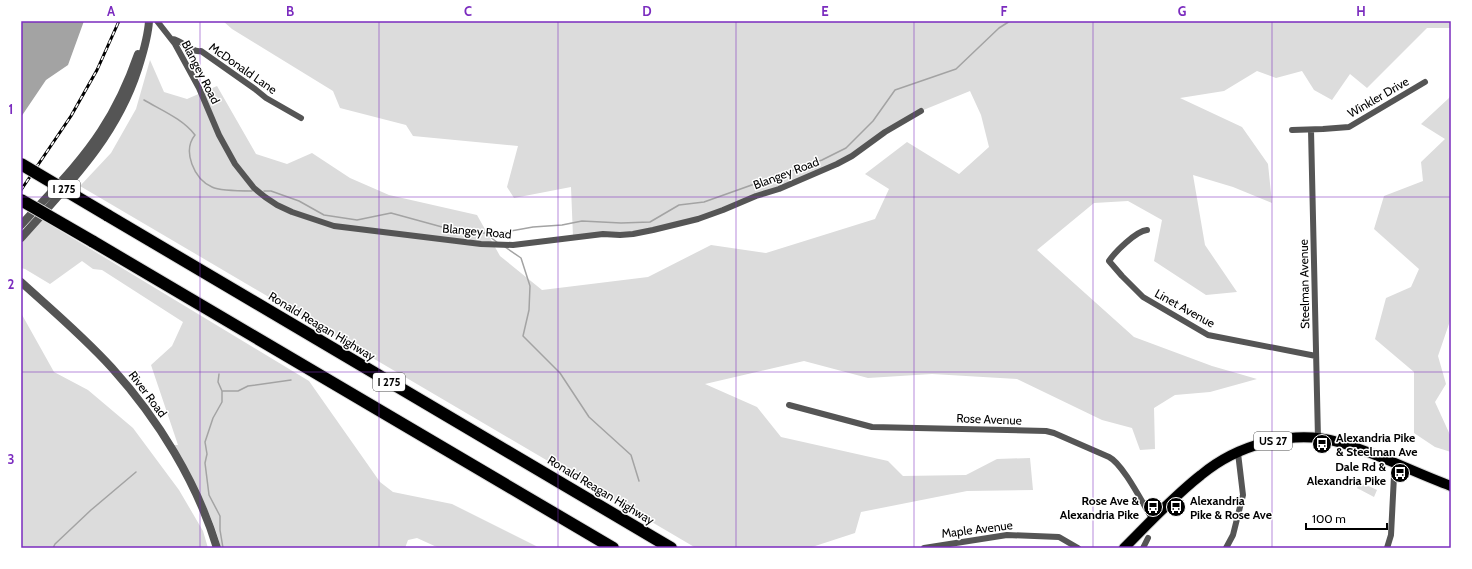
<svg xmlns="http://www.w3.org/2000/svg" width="1472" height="569" font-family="Cabin,sans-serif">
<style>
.green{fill:#dcdcdc}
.water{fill:#a3a3a3}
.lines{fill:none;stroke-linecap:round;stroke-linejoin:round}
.stream{stroke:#a3a3a3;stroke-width:1.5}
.primary-casing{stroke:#dbdbdb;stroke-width:12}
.motorway-casing{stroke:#dbdbdb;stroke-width:14}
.minor{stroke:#555;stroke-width:6}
.tertiary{stroke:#555;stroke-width:8}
.primary{stroke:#000;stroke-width:10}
.motorway{stroke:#000;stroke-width:12}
.rail-casing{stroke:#000;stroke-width:3}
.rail{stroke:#fff;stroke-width:1.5;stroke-dasharray:4.5;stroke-linecap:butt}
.motorway-bridge-casing{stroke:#dbdbdb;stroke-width:14;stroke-linecap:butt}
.motorway-bridge{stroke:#000;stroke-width:12}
.grid{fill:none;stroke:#7b2cbf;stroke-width:1;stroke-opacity:0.55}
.labels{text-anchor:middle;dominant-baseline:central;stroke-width:3;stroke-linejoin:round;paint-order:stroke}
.shield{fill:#fff;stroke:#4c4c4c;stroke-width:1}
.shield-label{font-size:11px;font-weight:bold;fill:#000}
.street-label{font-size:12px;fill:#000;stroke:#fff}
.poi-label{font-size:12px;font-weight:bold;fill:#000;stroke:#fff;text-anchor:start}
.neatline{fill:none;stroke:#7b2cbf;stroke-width:1.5}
.grid-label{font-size:13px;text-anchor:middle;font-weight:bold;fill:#7b2cbf}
</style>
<rect width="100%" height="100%" fill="#fff"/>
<path class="green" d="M223,21H1451V28H1427L1367,88L1350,74L1332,100L1314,90L1302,71L1276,78L1257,71L1224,91L1180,98L1242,127L1268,164L1272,203L1233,187L1193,175L1205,245L1237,292L1206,295L1154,261L1162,220L1128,201L1094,203L1037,250L1134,337L1212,366L1257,379L1210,392L1175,395L1154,408L1155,449L1140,450L1132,428L1102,420L1017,379L932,374L868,378L804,361L705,384L757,407L781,437L888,461L903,476L966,475L997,459L1030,458L1033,490L967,491L861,512L855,533L809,548H696L80,186L111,153L136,109L150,60L164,92L187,99L217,86L256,154L287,164L312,153L350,178L389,195L477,215L500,256L542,290L648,277L711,245L766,253L875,219L889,189L865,174L907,142L959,174L989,147L981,115L970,91L921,111L852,156L723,210L653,230L573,237L571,187L514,198L507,187L518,146L413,136L406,125L340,108L333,91L232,29Z
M1451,94V318L1438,356L1446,384L1435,402L1451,437V452L1435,447L1414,433V372L1375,339L1386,298L1411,287L1419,269L1374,229L1384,196L1423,181L1421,162L1445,139L1421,124L1449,98Z
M41,219L309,381L380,482L393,492L452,504L540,548H439L417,538L408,540L405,548H221C212,512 191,477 174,445H178L151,365L172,346L183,322L102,270L93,269L82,261L50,284L25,269L21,268V243Z
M21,313L54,372L88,390L133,428L179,490L203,531L208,548H21Z
M1360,482L1377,490L1374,497L1357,488Z"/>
<path class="water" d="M21,21H84L68,65L46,80L21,117Z"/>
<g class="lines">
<path class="stream" d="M144,100C161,110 183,119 195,135C182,151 194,179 212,187C220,191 243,191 252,191
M264,191H271L299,201L324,215L357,220L391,213L464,233H500L533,227L562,225L582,221L621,223L650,222L679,205L704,202L822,160L846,148L873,121L895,90L956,69L999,28L1010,21
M485,233L498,243
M505,247L521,258L530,286L529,310L523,336L560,373L589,417L631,455L639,481
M219,374L218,382L222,391V402L213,418L205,442L207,454L205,463L209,495L220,516V530L223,548
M223,391H238L248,386L291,380
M53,548L55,544L91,510L136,472"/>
<g class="primary-casing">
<path id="primary" d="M1124,548C1148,524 1174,496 1201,475C1237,445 1292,429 1338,442C1377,453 1413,472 1451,486"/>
</g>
<g class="motorway-casing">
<path id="motorway" d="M107,215L671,548
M92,241L613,548"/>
</g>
<path class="minor" d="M157,21L175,44L199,88L219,135L235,164L254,188L265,197L277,205L292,212L334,226L481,244L513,245L603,234L620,235L633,234L653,230L698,219L723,210L756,196L779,189L837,164L852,156L885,132L921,111
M172,39C183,40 190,53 201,51L255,89L266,98L301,118
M1292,130L1323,129L1349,127L1425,82
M1311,130L1318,438
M1147,230C1136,231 1115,252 1109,261L1122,276L1143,297L1208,335L1316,356
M789,405L872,427L1046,431L1054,433L1109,457C1123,464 1143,504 1153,520
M924,548L1007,535L1059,537L1078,548
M1143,548L1148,538
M1226,548L1233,535L1243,495L1238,453
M1387,548L1391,535L1394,476L1396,463"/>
<path class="tertiary" d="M21,225C48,195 79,165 101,131C116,108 129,80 138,54
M21,238C68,185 116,138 138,69C143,53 148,38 149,21
M21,282C52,310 84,337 112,368C158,419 197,482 217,548"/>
<use href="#primary" class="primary"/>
<use href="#motorway" class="motorway"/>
<g class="rail-casing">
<path id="rail" d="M21,190L71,116L97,70L119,21"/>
</g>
<use href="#rail" class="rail"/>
<g class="motorway-bridge-casing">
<path id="motorway-bridge" d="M21,164L107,215
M21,200L92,241"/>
</g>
<use href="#motorway-bridge" class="motorway-bridge"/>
</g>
<path class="grid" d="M200,21V548M379,21V548M558,21V548M736,21V548M914,21V548M1093,21V548M1272,21V548M21,197H1451M21,372H1451"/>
<defs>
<g id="bus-disc" transform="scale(1)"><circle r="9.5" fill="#000" stroke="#fff"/><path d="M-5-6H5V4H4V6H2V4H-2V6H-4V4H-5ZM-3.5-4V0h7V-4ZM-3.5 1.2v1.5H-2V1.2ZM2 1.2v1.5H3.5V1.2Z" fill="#fff"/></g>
</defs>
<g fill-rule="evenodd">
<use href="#bus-disc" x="1322" y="444"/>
<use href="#bus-disc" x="1400" y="473"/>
<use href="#bus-disc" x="1153" y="507"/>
<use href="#bus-disc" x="1176" y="507"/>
</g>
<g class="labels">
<g class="shield">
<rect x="48" y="180" width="32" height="18" rx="3"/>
<rect x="373" y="373" width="32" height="18" rx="3"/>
<rect x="1254" y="432" width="38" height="18" rx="3"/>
</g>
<g class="shield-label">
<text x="64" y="189">I 275</text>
<text x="389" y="382">I 275</text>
<text x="1273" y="441">US 27</text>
</g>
<g class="street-label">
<text transform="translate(243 68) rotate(35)">McDonald Lane</text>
<text transform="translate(201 72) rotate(63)">Blangey Road</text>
<text transform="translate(1378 97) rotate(-30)">Winkler Drive</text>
<text transform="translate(786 173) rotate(-21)">Blangey Road</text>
<text transform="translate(477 231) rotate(5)">Blangey Road</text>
<text transform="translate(1304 284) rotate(-91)">Steelman Avenue</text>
<text transform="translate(1185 308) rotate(29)">Linet Avenue</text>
<text transform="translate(322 326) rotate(31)">Ronald Reagan Highway</text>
<text transform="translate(148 394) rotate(53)">River Road</text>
<text transform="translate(989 419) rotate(2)">Rose Avenue</text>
<text transform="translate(601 490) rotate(31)">Ronald Reagan Highway</text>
<text transform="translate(977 529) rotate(-7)">Maple Avenue</text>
</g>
<g class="poi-label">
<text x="1336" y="437">Alexandria Pike<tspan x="1336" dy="14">&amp; Steelman Ave</tspan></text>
<text x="1386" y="466" text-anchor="end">Dale Rd &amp;<tspan x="1386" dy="14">Alexandria Pike</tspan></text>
<text x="1139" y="500" text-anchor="end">Rose Ave &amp;<tspan x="1139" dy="14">Alexandria Pike</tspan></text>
<text x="1190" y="500">Alexandria<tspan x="1190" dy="14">Pike &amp; Rose Ave</tspan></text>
</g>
</g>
<rect width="1472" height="569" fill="none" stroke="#ffffff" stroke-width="44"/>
<path d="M1306 523v6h81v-6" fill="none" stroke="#000000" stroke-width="2"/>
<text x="1312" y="523" font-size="12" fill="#000000" stroke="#ffffff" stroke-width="3" paint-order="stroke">100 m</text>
<rect x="22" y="22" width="1428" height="525" class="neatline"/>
<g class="grid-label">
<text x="111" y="16">A</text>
<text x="290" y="16">B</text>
<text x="468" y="16">C</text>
<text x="647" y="16">D</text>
<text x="825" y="16">E</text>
<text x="1004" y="16">F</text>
<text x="1182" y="16">G</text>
<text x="1361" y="16">H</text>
<text x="11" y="114">1</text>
<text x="11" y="289">2</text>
<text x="11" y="464">3</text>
</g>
</svg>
